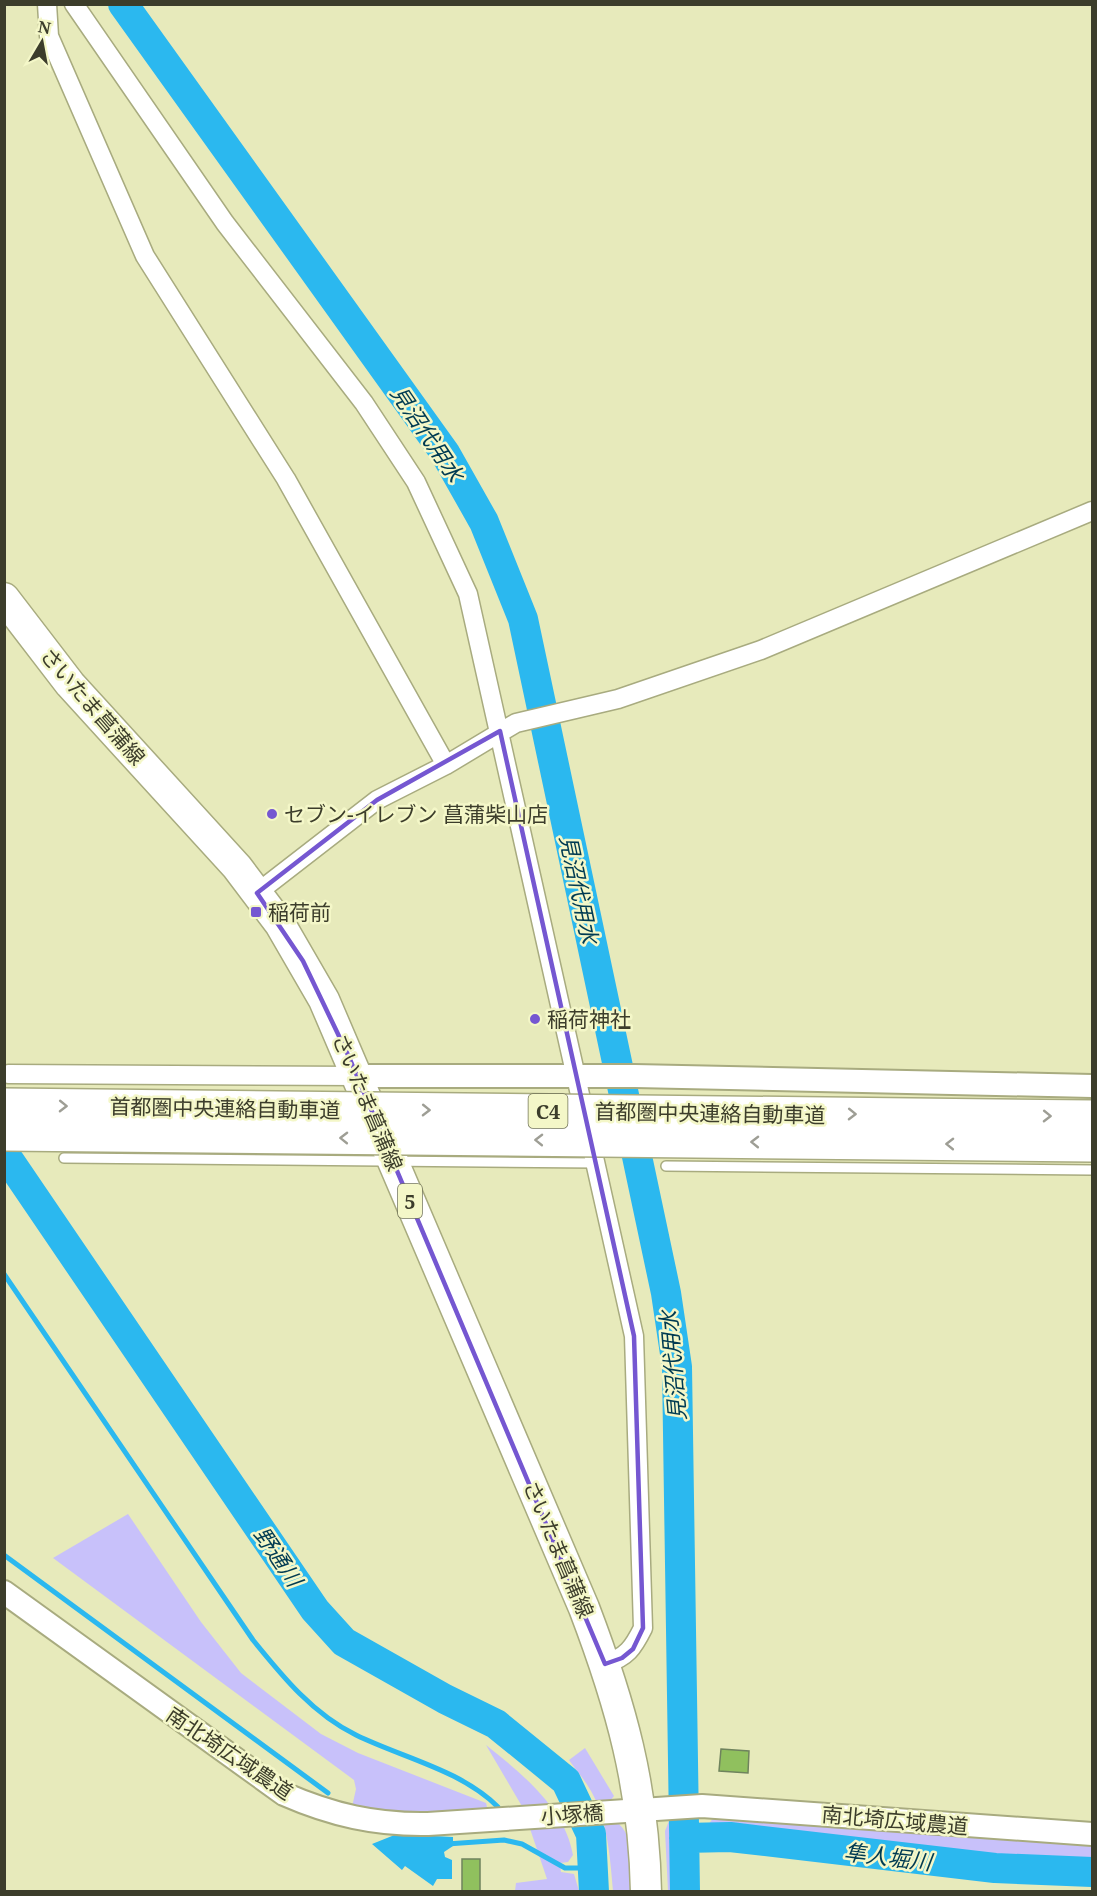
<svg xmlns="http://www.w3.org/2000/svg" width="1097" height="1896" font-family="'Noto Serif','Noto Sans JP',serif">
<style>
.green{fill:#c8c1fa}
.water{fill:#2bb8ef}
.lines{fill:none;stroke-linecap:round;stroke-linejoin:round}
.stream{stroke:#2bb8ef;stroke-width:5}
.river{stroke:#2bb8ef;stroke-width:30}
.building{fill:#90c05e;stroke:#6f835d;stroke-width:1.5}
.service-casing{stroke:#a8ab7f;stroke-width:12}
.minor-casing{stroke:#a8ab7f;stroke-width:21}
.tertiary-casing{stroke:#a8ab7f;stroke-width:26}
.primary-casing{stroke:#a8ab7f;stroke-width:33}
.service{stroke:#fff;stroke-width:9}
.minor{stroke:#fff;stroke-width:18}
.tertiary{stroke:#fff;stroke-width:22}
.primary{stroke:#fff;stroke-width:30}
.motorway-bridge-casing{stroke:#a8ab7f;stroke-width:36;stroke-linecap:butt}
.motorway-bridge{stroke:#fff;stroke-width:33}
.oneway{stroke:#9e9e95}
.marked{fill:none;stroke:#7557d1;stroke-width:4.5;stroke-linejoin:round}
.poi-dot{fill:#7557d1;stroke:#f4f7c8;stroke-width:2}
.labels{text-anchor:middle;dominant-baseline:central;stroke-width:5;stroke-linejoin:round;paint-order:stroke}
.shield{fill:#f4f7c8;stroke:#73755a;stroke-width:1.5}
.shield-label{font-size:20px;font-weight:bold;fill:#3c3d2b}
.street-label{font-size:21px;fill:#3c3d2b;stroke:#f4f7c8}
.poi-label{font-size:21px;fill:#3c3d2b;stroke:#f4f7c8;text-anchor:start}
.water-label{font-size:22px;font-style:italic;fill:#003b52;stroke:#f4f7c8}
</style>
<rect width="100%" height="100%" fill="#e7eabb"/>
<path class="green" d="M128,1514L201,1622L241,1673L321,1734L358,1753L486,1803L488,1811H378L352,1807L356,1789L354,1780L53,1558Z
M486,1745C521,1773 565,1808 573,1855L568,1862L560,1863L561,1872L574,1874L579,1891H515L516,1883L547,1879L523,1808Z
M585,1748L614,1796L610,1801L616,1822C635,1834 633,1871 636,1891H613C610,1858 608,1821 591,1791C585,1780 576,1770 569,1760Z
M715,1816L1092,1841V1866L995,1863L848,1843L775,1836L720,1834L713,1840L717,1844L786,1848L998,1873L1092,1877V1886L1029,1882L782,1854L706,1850L707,1826Z
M676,1818L677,1891H668L665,1831L669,1821Z"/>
<path class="water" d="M397,1834L453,1837V1846L444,1852L445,1857L452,1860V1879H437L433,1886L405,1866L402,1870L372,1844Z"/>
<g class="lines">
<path class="stream" d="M4,1274L253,1640C283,1677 313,1714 356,1735C403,1758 461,1770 498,1807
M4,1555L328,1793
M447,1844L504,1840L522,1844L565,1868H595"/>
<path class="river" d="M123,4L445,453L484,522L523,619L666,1293L677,1367L685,1892
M4,1153L315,1610L344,1642L445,1699L496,1724L566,1781L591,1834L594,1892
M684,1838L730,1837L995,1868L1092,1872"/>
</g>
<path class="building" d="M721,1749L749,1751L748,1773L719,1771Z
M462,1859H480V1891H462Z"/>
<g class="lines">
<g class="service-casing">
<path id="service" d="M64,1158L596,1163
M666,1166L1092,1170"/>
</g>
<g class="minor-casing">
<path id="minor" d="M47,4L49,36L145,256L286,479L446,765
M74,4L225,223L364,403L416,482L468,594L634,1336L643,1628C633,1648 627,1657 605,1664
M257,893L377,800L446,765L516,723L618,699L761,650L1092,511
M8,1074L358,1076"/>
</g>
<g class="tertiary-casing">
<path id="tertiary" d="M358,1076H635L1092,1086
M4,1592L284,1794C332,1815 376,1825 428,1824L702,1806L1092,1834"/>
</g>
<g class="primary-casing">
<path id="primary" d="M4,598L70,684L237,867L280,924L324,1000L584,1608C621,1705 644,1787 646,1892"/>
</g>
<use href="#service" class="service"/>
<use href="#minor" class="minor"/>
<use href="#tertiary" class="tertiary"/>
<use href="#primary" class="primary"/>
<g class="motorway-bridge-casing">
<path id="motorway-bridge" d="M4,1105L1092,1117
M4,1134L1092,1145"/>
</g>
<use href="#motorway-bridge" class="motorway-bridge"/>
</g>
<defs><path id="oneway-chevron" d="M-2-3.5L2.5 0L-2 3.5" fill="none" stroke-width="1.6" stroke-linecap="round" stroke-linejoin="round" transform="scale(1.5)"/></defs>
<g class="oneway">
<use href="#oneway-chevron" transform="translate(63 1106) rotate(1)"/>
<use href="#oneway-chevron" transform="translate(426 1110) rotate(1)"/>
<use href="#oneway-chevron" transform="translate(852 1114) rotate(1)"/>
<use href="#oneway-chevron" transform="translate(1047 1116) rotate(1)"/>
<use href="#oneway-chevron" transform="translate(344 1138) rotate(-179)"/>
<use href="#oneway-chevron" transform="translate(539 1140) rotate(-179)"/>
<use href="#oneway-chevron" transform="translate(755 1142) rotate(-179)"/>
<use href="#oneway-chevron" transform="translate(950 1144) rotate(-179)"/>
</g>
<path class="marked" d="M500,731L634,1336L643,1628L633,1649L622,1658L605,1664L349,1057L303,961L257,893L377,800Z"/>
<g class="poi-dot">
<circle cx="272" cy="814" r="6"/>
<rect x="250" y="906" width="12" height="12" rx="3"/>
<circle cx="535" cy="1019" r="6"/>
</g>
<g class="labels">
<g class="shield">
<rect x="528.5" y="1094" width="39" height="34" rx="4.5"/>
<rect x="398" y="1184" width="24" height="34" rx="4.5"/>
</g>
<g class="shield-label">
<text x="548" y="1111">C4</text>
<text x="410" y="1201">5</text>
</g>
<g class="street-label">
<text transform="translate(93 706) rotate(49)">さいたま菖蒲線</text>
<text transform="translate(368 1102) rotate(67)">さいたま菖蒲線</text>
<text transform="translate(225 1108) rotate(1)">首都圏中央連絡自動車道</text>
<text transform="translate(710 1113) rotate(1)">首都圏中央連絡自動車道</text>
<text transform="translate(559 1549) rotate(67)">さいたま菖蒲線</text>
<text transform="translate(230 1753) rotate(34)">南北埼広域農道</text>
<text transform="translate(572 1814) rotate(-4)">小塚橋</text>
<text transform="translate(895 1820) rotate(5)">南北埼広域農道</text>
</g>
<g class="poi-label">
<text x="284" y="814">セブン-イレブン 菖蒲柴山店</text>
<text x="268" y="912">稲荷前</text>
<text x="547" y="1019">稲荷神社</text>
</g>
<g class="water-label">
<text transform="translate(428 433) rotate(56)">見沼代用水</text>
<text transform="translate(580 889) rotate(78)">見沼代用水</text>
<text transform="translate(672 1366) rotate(-95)">見沼代用水</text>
<text transform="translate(279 1556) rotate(56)">野通川</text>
<text transform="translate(888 1856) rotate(7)">隼人堀川</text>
</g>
</g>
<rect width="1097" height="1896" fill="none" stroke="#3c3d2b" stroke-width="12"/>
<g transform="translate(42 42) rotate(10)" stroke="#f4f7c8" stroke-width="4.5" paint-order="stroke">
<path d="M0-4.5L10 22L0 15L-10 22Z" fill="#3c3d2b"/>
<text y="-9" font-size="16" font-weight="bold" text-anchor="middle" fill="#3c3d2b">N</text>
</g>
</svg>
